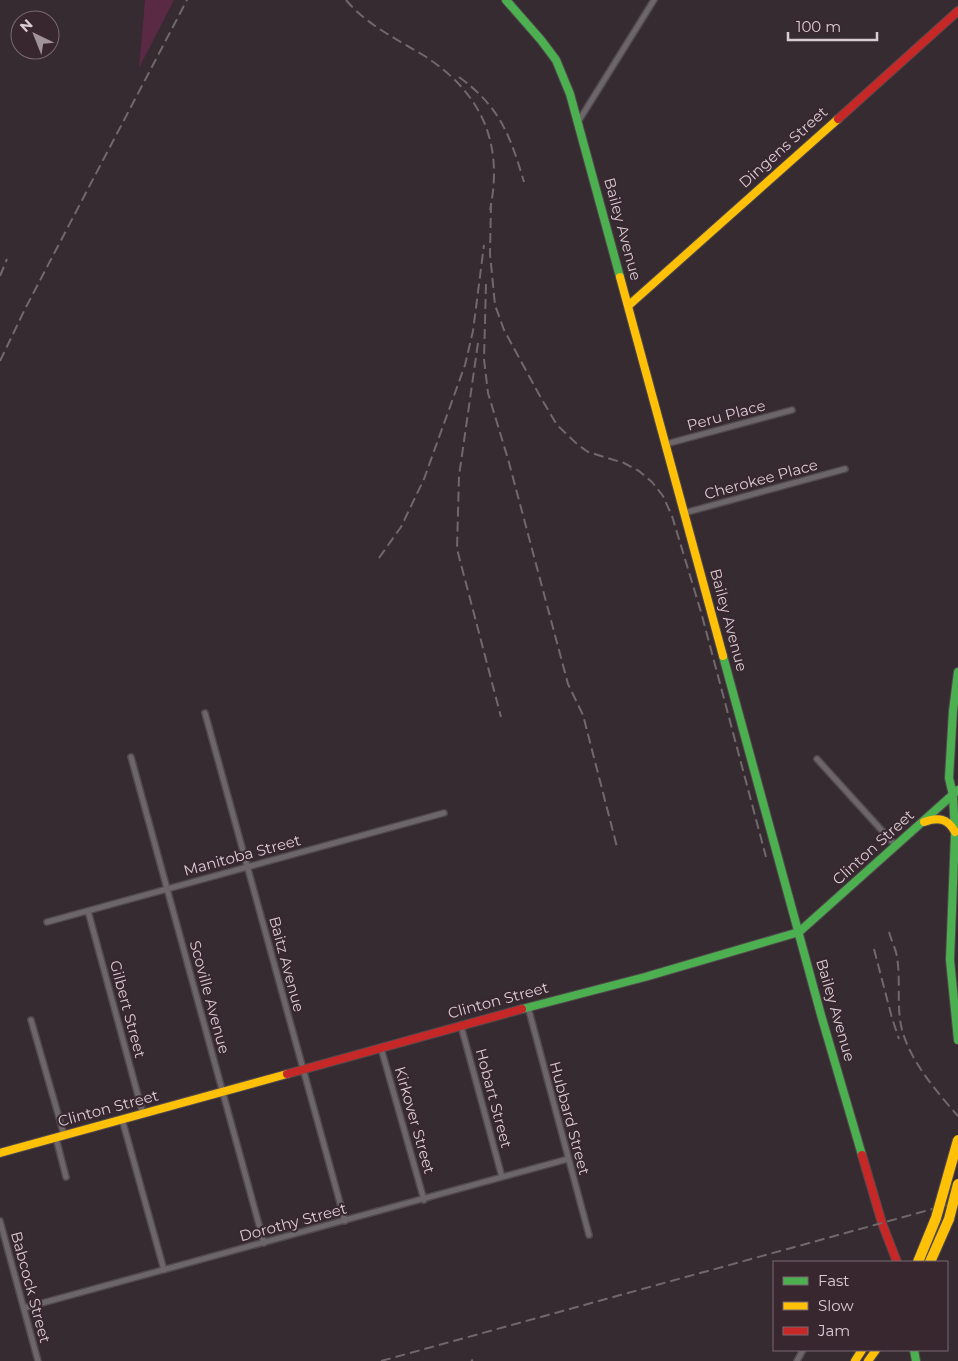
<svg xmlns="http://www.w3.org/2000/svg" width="958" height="1361" font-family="Montserrat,sans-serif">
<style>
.green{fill:#5a2944}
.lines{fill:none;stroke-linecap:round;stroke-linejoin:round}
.street-casing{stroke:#51494d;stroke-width:8}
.fast-casing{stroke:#51494d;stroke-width:10}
.slow-casing{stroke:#51494d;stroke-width:10}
.jam-casing{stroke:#51494d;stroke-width:10}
.street{stroke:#6c6569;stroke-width:5}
.fast{stroke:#4caf50;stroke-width:8}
.slow{stroke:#ffc107;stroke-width:8}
.jam{stroke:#c62828;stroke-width:8}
.rail{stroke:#70696c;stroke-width:2;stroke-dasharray:10 5;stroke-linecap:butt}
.slow-bridge-casing{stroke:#51494d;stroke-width:12;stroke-linecap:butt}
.slow-bridge{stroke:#ffc107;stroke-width:10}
.labels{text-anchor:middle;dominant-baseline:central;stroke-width:4;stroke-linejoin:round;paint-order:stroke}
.street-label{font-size:15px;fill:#d9cdd3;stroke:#392730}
</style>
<rect width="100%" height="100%" fill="#352b30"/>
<path class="green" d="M145,0H174L139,68Z"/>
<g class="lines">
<g class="street-casing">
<path id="street" d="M578,122L654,0
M666,444L792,410
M684,513L845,469
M205,713L345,1221
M131,757L264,1243
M817,759L896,846
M88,911L143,1114
M47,922L444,813
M528,1007L589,1235
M31,1020L64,1135
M461,1026L502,1177
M381,1048L424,1200
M122,1119L164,1270
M56,1138L66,1177
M0,1221L38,1361
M24,1308L568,1159
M797,1361L803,1350"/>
</g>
<g class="fast-casing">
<path id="fast" d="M506,0L541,40L556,60L570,94L620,277
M723,656L821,1015L862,1155
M958,672L953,711L949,778L953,795L955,834L950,960L958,1040
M522,1009L645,977L799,932L958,790
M914,1350L916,1361"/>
</g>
<g class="slow-casing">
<path id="slow" d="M620,277L723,656
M628,306L838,119
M924,822C938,817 948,818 955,832
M0,1153L287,1074
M855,1361L862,1350
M868,1361L876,1350"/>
</g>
<g class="jam-casing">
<path id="jam" d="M838,119L958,11
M287,1074L522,1009
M862,1155L882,1223L897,1262"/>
</g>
<use href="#street" class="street"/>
<use href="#fast" class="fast"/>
<use href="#slow" class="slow"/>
<use href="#jam" class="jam"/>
<path class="rail" d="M346,0C367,25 395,38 423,55C481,92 504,142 490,210
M459,77C500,107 510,135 524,182
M491,203L490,254L495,305L504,330L541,398L557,425L577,444L588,452L624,463L639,471L652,482L663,496L672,516L701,612L766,857
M0,276L7,259
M486,284L484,359L488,393L508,459L568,684L583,715L617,847
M478,343L459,476L457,549L501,717
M0,361L25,309L187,0
M379,558L401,527L424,479L465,365L473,331L484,245
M889,932C891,940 896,949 897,957C901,981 896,1006 902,1030C911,1062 936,1091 958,1116
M874,949L892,1018L899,1039
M381,1361L958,1202
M471,1361L473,1360"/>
<g class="slow-bridge-casing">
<path id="slow-bridge" d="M918,1262L936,1218L958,1140
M930,1262L949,1219L958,1184"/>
</g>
<use href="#slow-bridge" class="slow-bridge"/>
</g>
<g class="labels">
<g class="street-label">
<text transform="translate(783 147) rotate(-42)">Dingens Street</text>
<text transform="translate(623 229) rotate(75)">Bailey Avenue</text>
<text transform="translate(726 415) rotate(-15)">Peru Place</text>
<text transform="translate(761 479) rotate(-15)">Cherokee Place</text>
<text transform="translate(729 620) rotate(75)">Bailey Avenue</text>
<text transform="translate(873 847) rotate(-42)">Clinton Street</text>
<text transform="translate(242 855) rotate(-15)">Manitoba Street</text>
<text transform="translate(287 964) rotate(75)">Baitz Avenue</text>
<text transform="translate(210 997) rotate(75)">Scoville Avenue</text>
<text transform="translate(498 1000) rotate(-15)">Clinton Street</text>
<text transform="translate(128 1009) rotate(75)">Gilbert Street</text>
<text transform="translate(836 1010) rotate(74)">Bailey Avenue</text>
<text transform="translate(494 1098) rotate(75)">Hobart Street</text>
<text transform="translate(108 1108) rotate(-15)">Clinton Street</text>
<text transform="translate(570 1118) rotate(75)">Hubbard Street</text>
<text transform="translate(415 1120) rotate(74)">Kirkover Street</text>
<text transform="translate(293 1222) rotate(-15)">Dorothy Street</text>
<text transform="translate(31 1287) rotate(75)">Babcock Street</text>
</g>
</g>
<rect x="773" y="1261" width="175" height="90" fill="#392730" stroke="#796971"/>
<rect x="783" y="1277" width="25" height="8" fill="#4caf50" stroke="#796971"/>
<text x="818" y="1286" font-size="15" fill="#d9cdd3">Fast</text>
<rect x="783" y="1302" width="25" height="8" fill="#ffc107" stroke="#796971"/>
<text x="818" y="1311" font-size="15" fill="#d9cdd3">Slow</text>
<rect x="783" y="1327" width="25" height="8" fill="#c62828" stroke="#796971"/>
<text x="818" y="1336" font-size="15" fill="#d9cdd3">Jam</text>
<g transform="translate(35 35) rotate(317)"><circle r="24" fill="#392730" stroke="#796971"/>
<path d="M0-4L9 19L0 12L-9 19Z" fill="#a0949a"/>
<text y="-8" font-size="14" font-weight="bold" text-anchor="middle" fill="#d9cdd3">N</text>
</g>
<path d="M788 32v8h89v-8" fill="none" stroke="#d9cdd3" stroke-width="2.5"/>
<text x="796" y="32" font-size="15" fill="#d9cdd3" stroke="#392730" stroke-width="4" paint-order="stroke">100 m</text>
</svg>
